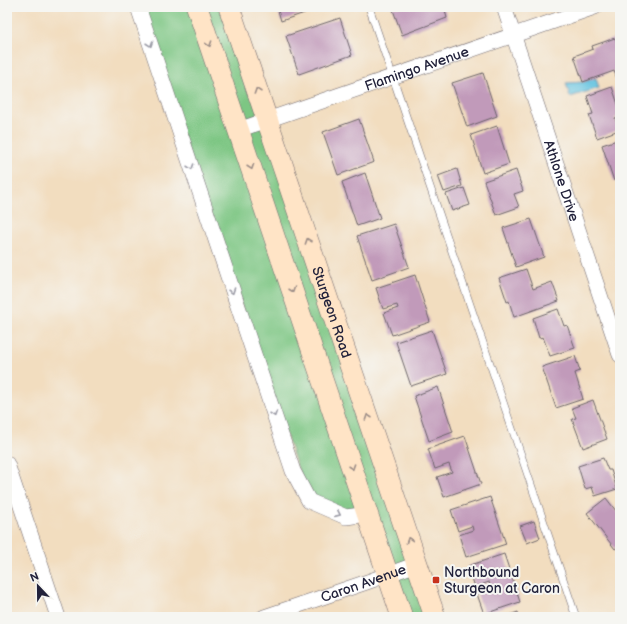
<svg xmlns="http://www.w3.org/2000/svg" width="627" height="624" font-family="'Balsamiq Sans',sans-serif">
<style>
.green{fill:#7dc683;stroke:#50745f}
.water{fill:#62c2e0;stroke:#42728e}
.building{fill:#c19aba}
.lines{fill:none;stroke-linecap:round;stroke-linejoin:round}
.service-casing{stroke:#6b6369;stroke-width:8}
.minor-casing{stroke:#6b6369;stroke-width:16}
.secondary-casing{stroke:#6b6369;stroke-width:22}
.service{stroke:#fff;stroke-width:7}
.minor{stroke:#fff;stroke-width:15}
.secondary{stroke:#ffe4c6;stroke-width:21}
.oneway{stroke:#9c9ca7}
.oneway2{stroke:#9c8d87}
.poi-dot{fill:#c8321e;stroke:#f6f6f2;stroke-width:1.5}
.labels{text-anchor:middle;dominant-baseline:central;stroke-width:4;stroke-linejoin:round;paint-order:stroke}
.street-label{font-size:14px;fill:#22223b;stroke:#f6f6f2}
.poi-label{font-size:14px;fill:#22223b;stroke:#f6f6f2;text-anchor:start}
</style>
<rect width="100%" height="100%" fill="#f6f6f2"/>
<filter id="ink" filterUnits="userSpaceOnUse"><feTurbulence type="fractalNoise" baseFrequency=".025" numOctaves="2"/><feDisplacementMap in="SourceGraphic" scale="8" xChannelSelector="R" yChannelSelector="G"/><feConvolveMatrix kernelMatrix="1 2 1 2 8 2 1 2 1" color-interpolation-filters="sRGB"/></filter>
<filter id="wash" filterUnits="userSpaceOnUse"><feTurbulence type="fractalNoise" baseFrequency=".012" numOctaves="4" result="noise"/><feDisplacementMap in="SourceGraphic" scale="16" xChannelSelector="R" yChannelSelector="G"/><feGaussianBlur stdDeviation="0.9" result="paint"/><feColorMatrix in="noise" values="0 0 0 0 0 0 0 0 0 0 0 0 0 0 0 0 0 1.4 0 .05"/><feComposite in="paint" operator="in"/></filter>
<g filter="url(#wash)">
<rect width="100%" height="100%" fill="#f2ddbf"/>
<path class="green" d="M138,7H229L435,617H402L368,515L309,501Z"/>
<path class="water" d="M596,78L599,88L570,97L566,83L583,82Z"/>
<g id="blocks">
<path class="building" d="M277,7H322L281,21Z
M392,7H444L447,18L402,35Z
M340,18L352,55L299,74L286,36Z
M615,38L617,43L620,42V78L617,79L614,71L583,82L574,56L593,49L592,46Z
M483,73L497,116L467,127L452,83Z
M612,87L620,110V116L615,118L619,130L597,138L589,115L593,114L587,96Z
M359,119L374,162L338,175L323,132Z
M497,126L509,164L483,173L471,135Z
M620,139V179L614,181L602,145Z
M457,169L462,186L444,192L438,176Z
M516,170L523,191L514,194L519,207L496,215L484,181Z
M365,173L380,218L357,226L342,182Z
M464,188L470,205L452,211L446,194Z
M531,219L544,257L516,267L503,228Z
M394,224L409,267L372,280L357,236Z
M526,269L533,289L552,282L559,301L514,317L509,301L507,302L499,278Z
M415,275L430,322L392,335L384,313L398,308L397,305L383,309L376,288Z
M558,309L564,326L567,325L575,348L550,356L543,337L539,338L533,318Z
M432,330L447,374L411,386L396,342Z
M575,356L580,371L575,373L583,399L556,408L542,367Z
M438,387L453,432L429,441L414,396Z
M593,400L607,439L583,448L572,419L576,418L572,408Z
M465,436L481,484L444,497L437,477L452,472L449,464L435,469L428,449Z
M603,458L608,470H611L617,489L595,496L592,487L585,489L578,466Z
M490,497L506,544L466,557L459,535L473,530L472,526L458,531L451,510Z
M606,498L620,516V546L615,549L587,513Z
M534,521L540,538L527,543L520,526Z
M504,554L520,602L484,614L477,594L491,589L489,582L475,587L468,566Z
M518,612L519,617H504Z"/>
</g>
</g>
<g filter="url(#ink)">
<use href="#blocks" fill-opacity="0" stroke="#6b6369" stroke-width="1"/>
<g class="lines">
<g class="service-casing">
<path id="service" d="M369,7L576,617"/>
</g>
<g class="minor-casing">
<g id="minor">
<path d="M138,7L293,471L309,501L346,517L368,514"/>
<path id="s1" d="M504,7L620,355"/>
<path id="s2" d="M238,130L595,7"/>
<path d="M7,464L58,617"/>
<path id="s3" d="M264,617L367,582L417,564"/>
</g>
</g>
<g class="secondary-casing">
<g id="secondary">
<path d="M197,7L402,617"/>
<path id="s4" d="M229,7L435,617"/>
</g>
</g>
<use href="#service" class="service"/>
<use href="#minor" class="minor"/>
<use href="#secondary" class="secondary"/>
</g>
<defs><path id="oneway-chevron" d="M-2-3.5L2.5 0L-2 3.5" fill="none" stroke-width="1.6" stroke-linecap="round" stroke-linejoin="round"/></defs>
<g class="oneway">
<use href="#oneway-chevron" transform="translate(150 44) rotate(71)"/>
<use href="#oneway-chevron" transform="translate(191 167) rotate(71)"/>
<use href="#oneway-chevron" transform="translate(232 291) rotate(71)"/>
<use href="#oneway-chevron" transform="translate(274 414) rotate(71)"/>
<use href="#oneway-chevron" transform="translate(338 514) rotate(24)"/>
</g>
<g class="oneway2">
<use href="#oneway-chevron" transform="translate(209 44) rotate(71)"/>
<use href="#oneway-chevron" transform="translate(257 91) rotate(-109)"/>
<use href="#oneway-chevron" transform="translate(251 167) rotate(71)"/>
<use href="#oneway-chevron" transform="translate(308 241) rotate(-109)"/>
<use href="#oneway-chevron" transform="translate(292 290) rotate(71)"/>
<use href="#oneway-chevron" transform="translate(368 417) rotate(-109)"/>
<use href="#oneway-chevron" transform="translate(352 467) rotate(71)"/>
<use href="#oneway-chevron" transform="translate(409 540) rotate(-109)"/>
</g>
</g>
<rect class="poi-dot" x="432" y="576" width="8" height="8" rx="2"/>
<g class="labels">
<g class="street-label">
<text stroke="none"><textPath href="#s2" startOffset="189">Flamingo Avenue</textPath></text>
<text stroke="none"><textPath href="#s1" startOffset="183">Athlone Drive</textPath></text>
<text stroke="none"><textPath href="#s4" startOffset="322">Sturgeon Road</textPath></text>
<text stroke="none"><textPath href="#s3" startOffset="105">Caron Avenue</textPath></text>
</g>
<g class="poi-label">
<text x="444" y="572">Northbound<tspan x="444" dy="16">Sturgeon at Caron</tspan></text>
</g>
</g>
<rect width="627" height="624" fill="none" stroke="#f6f6f2" stroke-width="24"/>
<g transform="translate(38 586) rotate(338)" stroke="#f6f6f2" stroke-width="3" paint-order="stroke">
<path d="M0-3L7 15L0 10L-7 15Z" fill="#22223b"/>
<text y="-6" font-size="11" font-weight="bold" text-anchor="middle" fill="#22223b">N</text>
</g>
</svg>
